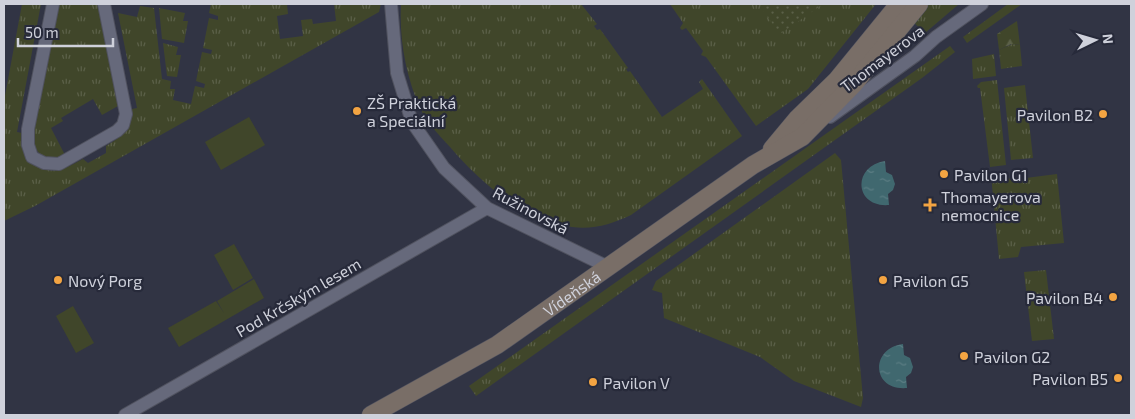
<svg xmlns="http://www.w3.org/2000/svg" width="1135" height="419" font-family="'Exo 2',sans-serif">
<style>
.grass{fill:url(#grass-tufts)}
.forest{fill:url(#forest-firs)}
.park{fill:url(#park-dots)}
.pitch{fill:#40462a}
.water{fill:url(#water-ripples)}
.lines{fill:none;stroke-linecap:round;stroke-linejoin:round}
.minor-casing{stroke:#50525f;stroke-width:14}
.secondary-casing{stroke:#50525f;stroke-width:19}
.minor{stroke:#66697b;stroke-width:12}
.secondary{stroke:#796e67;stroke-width:18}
.poi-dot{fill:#f3a442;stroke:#272a3a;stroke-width:2}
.labels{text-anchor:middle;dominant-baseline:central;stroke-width:4.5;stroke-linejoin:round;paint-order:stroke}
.street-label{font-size:16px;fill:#cfd1db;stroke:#272a3a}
.poi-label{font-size:16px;fill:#cfd1db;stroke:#272a3a;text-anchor:start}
</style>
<defs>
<pattern id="grass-tufts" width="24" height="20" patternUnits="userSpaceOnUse" patternTransform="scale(1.25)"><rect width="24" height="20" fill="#40462a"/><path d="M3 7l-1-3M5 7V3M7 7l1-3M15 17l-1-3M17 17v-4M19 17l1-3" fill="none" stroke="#5b6048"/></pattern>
<pattern id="forest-firs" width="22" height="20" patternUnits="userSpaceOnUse" patternTransform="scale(1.25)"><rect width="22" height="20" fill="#40462a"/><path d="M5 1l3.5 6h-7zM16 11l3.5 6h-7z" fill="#5b6048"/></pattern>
<pattern id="park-dots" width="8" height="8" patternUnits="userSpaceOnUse" patternTransform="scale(1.25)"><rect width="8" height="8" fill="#40462a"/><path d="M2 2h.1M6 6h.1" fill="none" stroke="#5b6048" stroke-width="1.8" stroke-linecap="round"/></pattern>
<pattern id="water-ripples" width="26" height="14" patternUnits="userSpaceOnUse" patternTransform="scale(1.25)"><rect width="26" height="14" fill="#40686f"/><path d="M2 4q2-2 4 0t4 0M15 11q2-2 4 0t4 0" fill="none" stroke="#5b7d83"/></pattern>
</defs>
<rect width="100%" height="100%" fill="#313444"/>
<path class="grass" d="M22,4H41L17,132L22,133C21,142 23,148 28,155C45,179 61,171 83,159L88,163L106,153V146C122,137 132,128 132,109L137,108L118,13L137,17L140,6L154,8L162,79L171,81L170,89H175L173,100L191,104L195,86L204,88L205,84L196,81L202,52L211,54L212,50L203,48L209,18L218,20V16L209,13L211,4H287L288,14L277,16L280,39L303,36L301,20L312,19L313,24L336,21L334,4H381L379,12L35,206L4,221V101Z
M58,4H102L118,106L102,115L93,99L61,118L63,121L51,128L66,157C46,160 39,160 32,139Z
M401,4H581L597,24L594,26L597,30L600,29L628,68L626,69L628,72L630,71L662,117L703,89L699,82L702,79L742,136L631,215C612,224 593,230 572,227C524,221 480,182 450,147C439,135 427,123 420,108C406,76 399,39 401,4Z
M670,4H876L808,89L756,126L706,57L701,55L703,51L686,28L682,30L680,28L683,23Z
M926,4H959L925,33L912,21Z
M1008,4H1022L967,43L963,37Z
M159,8L185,13L183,21H188L184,43L162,39Z
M163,43L178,47L176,55H181L177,77L167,76Z
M1012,44L1020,45L1022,66L1001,69L999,50Z
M950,46L955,52L922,78L476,396L469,386Z
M994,54L996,76L973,79L972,59Z
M997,80L1006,165L990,167L980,88H978L977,86L981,82Z
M1025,85L1033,158L1011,160L1004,88Z
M835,153L841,160L863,398L861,407L794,381L760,357L664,318L662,293L652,290L656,281Z
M1007,173L1010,180L1057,174L1064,243L1021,247L1018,257L999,259L991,175Z
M1046,270L1054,339L1032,341L1024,272Z"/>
<path class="forest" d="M1017,21L1020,45L1011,44L999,50L997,34Z"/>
<path class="park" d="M769,4H823L780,34L762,9Z"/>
<path class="pitch" d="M249,117L265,145L221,170L205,142Z
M234,244L253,278L233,290L214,255Z
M254,279L264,298L179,347L168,328L216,301L224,313L217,301Z
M73,306L94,343L76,353L56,316Z"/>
<path class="water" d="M885,161L886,172L892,175L895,184L893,190L888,194L889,205C854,208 852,166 885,161Z
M903,344L904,355L910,358L913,367L911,373L906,377L907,388C871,391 870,348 903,344Z"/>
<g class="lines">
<g class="minor-casing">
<path id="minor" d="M53,4L28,129V145L32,157L44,163L59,164L117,131L123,125L126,114L104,4
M391,4L397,73L412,122L444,168L487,208L608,267
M830,117L915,56L936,37L982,4
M125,415L487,208"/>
</g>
<g class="secondary-casing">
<g id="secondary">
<path d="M772,149L797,119L837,80L899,4"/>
<path id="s1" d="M371,415L497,345L753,165L802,137L853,85L919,4"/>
</g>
</g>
<use href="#minor" class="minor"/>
<use href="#secondary" class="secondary"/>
</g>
<g class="poi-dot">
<circle cx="357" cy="111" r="5"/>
<circle cx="1103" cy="114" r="5"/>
<circle cx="944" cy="174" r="5"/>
<path d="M927.5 197.5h5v5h5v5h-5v5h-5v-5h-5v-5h5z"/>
<circle cx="58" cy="280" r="5"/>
<circle cx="883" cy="280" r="5"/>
<circle cx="1113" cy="297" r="5"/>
<circle cx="964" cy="356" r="5"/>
<circle cx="1118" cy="378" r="5"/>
<circle cx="593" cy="382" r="5"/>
</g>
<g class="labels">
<g class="street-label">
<text transform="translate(882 58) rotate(-37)">Thomayerova</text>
<text transform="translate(531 210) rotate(28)">Ružinovská</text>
<text stroke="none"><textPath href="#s1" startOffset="235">Vídeňská</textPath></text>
<text transform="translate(298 297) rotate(-30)">Pod Krčským lesem</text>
</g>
<g class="poi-label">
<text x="367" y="102">ZŠ Praktická<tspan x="367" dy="18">a Speciální</tspan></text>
<text x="1093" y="114" text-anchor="end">Pavilon B2</text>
<text x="954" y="174">Pavilon G1</text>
<text x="941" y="196">Thomayerova<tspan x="941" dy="18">nemocnice</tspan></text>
<text x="68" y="280">Nový Porg</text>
<text x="893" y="280">Pavilon G5</text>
<text x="1103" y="297" text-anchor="end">Pavilon B4</text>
<text x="974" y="356">Pavilon G2</text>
<text x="1108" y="378" text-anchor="end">Pavilon B5</text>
<text x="603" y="382">Pavilon V</text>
</g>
</g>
<rect width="1135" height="419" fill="none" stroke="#cfd1db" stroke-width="10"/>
<g transform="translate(1095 40) rotate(85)" stroke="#272a3a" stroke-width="4" paint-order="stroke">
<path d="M0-4L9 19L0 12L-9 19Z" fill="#cfd1db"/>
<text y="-8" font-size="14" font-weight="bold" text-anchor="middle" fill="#cfd1db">N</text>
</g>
<path d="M18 38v8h95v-8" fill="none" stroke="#cfd1db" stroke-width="2.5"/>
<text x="25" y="38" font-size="15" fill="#cfd1db" stroke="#272a3a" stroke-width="4" paint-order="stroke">50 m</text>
</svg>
